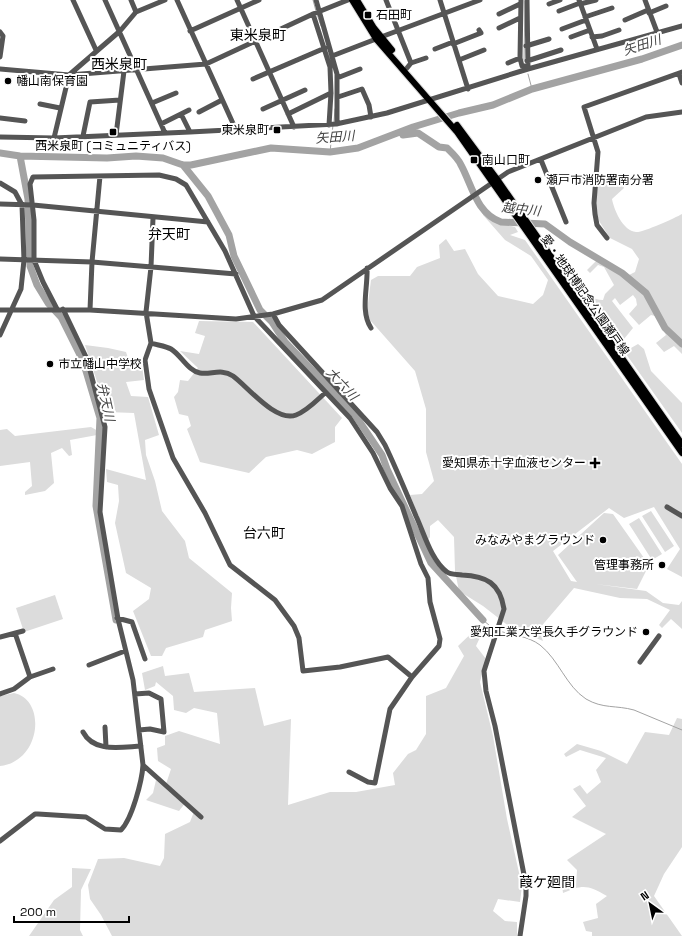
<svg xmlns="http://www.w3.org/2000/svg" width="682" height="936" font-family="'Space Grotesk','Noto Sans JP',sans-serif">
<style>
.green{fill:#dcdcdc}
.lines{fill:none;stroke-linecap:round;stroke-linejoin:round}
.stream{stroke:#a3a3a3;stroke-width:1}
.river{stroke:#a3a3a3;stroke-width:7}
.major-casing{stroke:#dbdbdb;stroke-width:8}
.minor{stroke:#555;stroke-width:5}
.major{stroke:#000;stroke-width:6}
.poi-dot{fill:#000;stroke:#fff;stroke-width:1.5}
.labels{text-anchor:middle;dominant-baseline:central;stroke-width:4;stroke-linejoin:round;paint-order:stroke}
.poi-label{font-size:12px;fill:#000;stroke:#fff;text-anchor:start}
.street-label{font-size:12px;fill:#000;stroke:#fff}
.water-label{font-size:13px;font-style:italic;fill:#444;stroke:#fff}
.quarter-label{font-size:14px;fill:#000;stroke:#fff}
</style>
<rect width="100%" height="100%" fill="#fff"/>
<path class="green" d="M598,174L609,178L615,183H621L624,188L612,199C614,210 623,231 636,232C642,233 675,218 682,214V354L674,346L664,352L656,343L666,335L655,316L651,315L639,325L629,314L637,305L636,299L633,295L620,305L615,298L612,301L633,328L624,339L631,348L638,344L644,349L651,371L682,403V433L580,289L583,286C589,295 592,300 603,300L605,294L614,285L604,267L598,265L590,273L587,270L597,260L625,277L635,272L639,259L632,249L610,238L599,221L596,211Z
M484,212L494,222L515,227L518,232L510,235L525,240L682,464V577L667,569L680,549L654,507L624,518L609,508L553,551L571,581L577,582L558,555L604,513L613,514L649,565L637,589L595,584L646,591L663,603L679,605L682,601V629L671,619L662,628L659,625L670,610L647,599L620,598L574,588L539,629L543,641L510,627L483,606L459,591L455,571L454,537L438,520L430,526V537L428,540L410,495L422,494L434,481L426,452V409L415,371L370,320L367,311L371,280L378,276H410L417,267L440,258L439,245L446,239L454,251L465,249L478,274L498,296L533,304L543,295L548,280L531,256L505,240L483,215Z
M199,321L253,322L342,418L335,427V442L312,454L297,450L266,457L249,473L200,462L187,429L191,426L188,416L179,414L174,397L178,392L180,380L188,381L198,368L180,351L199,354L205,336L195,333Z
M85,345L108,348L126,352L131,367L142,366L144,380L126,382L131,396L148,397L159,435L145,440L146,455L155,481L162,511L185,541L189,558L232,593L231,608L232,621L205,630L203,637L166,648L162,656H151L133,611L149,599L151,588L126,573L115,523L119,501L118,485L107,482L106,469L146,480L134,413L107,412Z
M91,427L98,431L97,435L70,440L72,455L69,456L62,448L51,453L54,483L45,491L25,495V492L32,486L30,462L0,466V430L7,429L15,436Z
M651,511L674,546L665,552L642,516Z
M639,518L662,554L652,560L629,524Z
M55,595L63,619L24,632L16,608Z
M478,627L483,631L476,646L486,659L480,682L493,736L507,819L522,886L520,902L498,899L493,911L505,921L517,922V936H112L101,915L90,899L88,885L98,859L124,858L160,866L164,858L165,834L190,822L195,809L186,802L179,811L146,800L153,793L156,780L166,784L171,769L158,761L157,748L165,745V736L179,731L220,744L217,713L194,708L186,713L174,710L173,696L156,682L155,686L145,690L142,673L163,666L165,676L189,673L194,692L255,688L264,726L291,719L288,805L330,792H356L395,785L393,773L408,754L416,750L426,734V696L446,688L464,656L458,646Z
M14,693C47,700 41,762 0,766V696Z
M677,718L682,719V847L664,874L654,896L682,936H592V932L586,931L583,922L598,918L596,904L607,896C588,885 583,884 563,893L562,885H576L577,870L567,860L606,834L572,817L586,806L573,789L580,785L587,794L601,782L596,770L606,758L580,750L566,757L564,754L577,744L601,751L627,764L645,732L669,735Z
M72,868L91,869L81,890L80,930L83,936H29L54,900L72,887Z"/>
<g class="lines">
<path class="stream" d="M313,0L316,11
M317,14L321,26
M524,60L525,1
M528,74L532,89
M334,122L335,109
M330,152L333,125
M483,620L496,631
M499,631C512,635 528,636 540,645C559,660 566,686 586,699C603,709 616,705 634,710L682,730"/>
<path class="river" d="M403,135L418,133L439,147L447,148C452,153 458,158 461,165C472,185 476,213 501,222L545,224L570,242L622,273L646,293L665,328L682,344
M0,153L20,156L107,158L136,156L163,158L183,165H191L271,148L330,152L358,148L413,127L459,113L493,105L532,89L642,59L682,45
M20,156L28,199L30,266L37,285L48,303L61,317L83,361L100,418L96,506L116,620
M183,165L208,196L229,235L234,256L260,310L272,322L285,342L355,415L382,455L387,469L431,563L483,620"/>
<g class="major-casing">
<path id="major" d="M352,0L376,39L457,132L682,453
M357,0L374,28L392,50
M457,125L497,179L682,444"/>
</g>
<path class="minor" d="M73,0L96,50
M105,0L165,133
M131,0L136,12
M177,0L236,130
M237,0L294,127
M316,0L337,74V124
M386,0L411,63L407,68
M440,0L468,89
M521,0L520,58L522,66H527
M527,0L528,68
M579,0L597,49
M645,0L657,32
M549,4L560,0
M580,4L596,0
M559,11L580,3
M649,13L666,6
M313,14L330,67L331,93L329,125
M499,14L520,4
M585,17L612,8
M625,20L648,10
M499,28L520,18
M562,29L586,20
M190,31L259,0
M0,32L3,36L0,57
M381,37L480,0
M571,37L590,30
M592,37L602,36L619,30
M453,44L481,33L479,30
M526,46L549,39
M435,49L453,42
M332,56L376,39
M459,60L484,50
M527,61L561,50
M411,63L426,58
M508,63L520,58
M0,69L69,75L206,64L313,14L348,0
M679,74L682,83
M337,78L360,69
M253,79L325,48
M338,97L362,89L369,105L371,117
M152,103L176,93
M40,104L60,108
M263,109L305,90
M199,112L222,100
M181,114L190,132
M288,114L331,93
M0,118L25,121
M161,124L189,110
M116,135L124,71
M83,136L90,102L120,100
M0,137L54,138L190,132L336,124L387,113L528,69L682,26
M54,138L69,75L120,31L136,12L165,0
M541,160L566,222
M0,183L15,192L22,205L24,260L21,289L0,335
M0,204L33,205L208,222
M153,218L151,267L146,312L151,343L145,360L149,389L173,458L205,513L230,565L275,600L294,626L299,638L303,671L340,667L388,657L412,677
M607,238L597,225L595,214L594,203L598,152L584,107L682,72
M0,259L92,262L236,274
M367,268C368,288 360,311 371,328
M57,309L43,282L34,260V220L30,184L33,177L159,175L176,179L186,185L225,251L254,316L350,418L373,453L390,488L402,506L421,564L428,578L430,602L440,639L439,646L412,677L390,709L375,783L368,782L349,772
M0,310H90L236,319L273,314L322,300L508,172L646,117L682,112
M90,310L92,262L100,176
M273,314L279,325L377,432L385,445C396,468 406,492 416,516C424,533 431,560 447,572C451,575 457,574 462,575C486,576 500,583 504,609L484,671L486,691L495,726L526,885V896L520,936
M151,343C157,345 166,346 171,349C181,355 188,371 200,373C211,375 221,368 233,376C247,386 276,423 296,415C307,411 316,401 325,393
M667,507L682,516
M117,618L132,622L145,659
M15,633L30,677
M0,637L23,631
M640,662L659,636
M89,665L125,651
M0,694L14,689L30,677L53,669
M135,694L149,693L161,699L164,732L150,729L139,730
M105,727L106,747
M83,732C94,753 121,747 141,746
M143,765L201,817
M0,841L35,814H38L86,817L105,829L121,830C132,819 142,781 143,765L133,680L118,619L100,512L105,427L87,359L63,309"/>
<use href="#major" class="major"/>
</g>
<g class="poi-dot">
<rect x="364" y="11" width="8" height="8" rx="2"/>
<circle cx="8" cy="81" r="4"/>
<rect x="273" y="126" width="8" height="8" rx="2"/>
<rect x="109" y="128" width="8" height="8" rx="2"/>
<rect x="470" y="156" width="8" height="8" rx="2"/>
<circle cx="538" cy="180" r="4"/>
<circle cx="50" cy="364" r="4"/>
<path d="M593 457h4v4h4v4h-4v4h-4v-4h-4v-4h4z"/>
<circle cx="603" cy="540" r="4"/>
<circle cx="662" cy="565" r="4"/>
<circle cx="646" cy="632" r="4"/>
</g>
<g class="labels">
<g class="poi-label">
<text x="376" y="15">石田町</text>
<text x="16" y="81">幡山南保育園</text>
<text x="269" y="130" text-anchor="end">東米泉町</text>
<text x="113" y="146" text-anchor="middle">西米泉町 (コミュニティバス)</text>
<text x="482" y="160">南山口町</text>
<text x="546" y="180">瀬戸市消防署南分署</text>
<text x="58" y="364">市立幡山中学校</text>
<text x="586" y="463" text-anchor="end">愛知県赤十字血液センター</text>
<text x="595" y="540" text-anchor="end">みなみやまグラウンド</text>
<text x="654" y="565" text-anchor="end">管理事務所</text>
<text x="638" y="632" text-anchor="end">愛知工業大学長久手グラウンド</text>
</g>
<g class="street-label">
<text transform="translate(585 295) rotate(55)">愛・地球博記念公園瀬戸線</text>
</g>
<g class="water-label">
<text transform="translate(642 45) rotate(-18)">矢田川</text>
<text transform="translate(335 137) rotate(-4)">矢田川</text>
<text transform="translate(521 209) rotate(6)">越中川</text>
<text transform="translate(342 384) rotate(47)">大六川</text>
<text transform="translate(106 402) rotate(78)">弁天川</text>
</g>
<g class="quarter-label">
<text x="258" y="35">東米泉町</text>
<text x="119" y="64">西米泉町</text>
<text x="169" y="234">弁天町</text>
<text x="264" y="533">台六町</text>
<text x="547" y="882">葭ケ廻間</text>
</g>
</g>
<g transform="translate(650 904) rotate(327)" stroke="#ffffff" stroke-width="3" paint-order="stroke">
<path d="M0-3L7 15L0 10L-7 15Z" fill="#000000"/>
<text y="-6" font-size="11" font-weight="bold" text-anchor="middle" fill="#000000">N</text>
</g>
<path d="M14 916v6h115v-6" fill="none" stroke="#000000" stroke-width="2"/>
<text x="20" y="916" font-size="12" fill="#000000" stroke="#ffffff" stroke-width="3" paint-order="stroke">200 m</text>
</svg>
